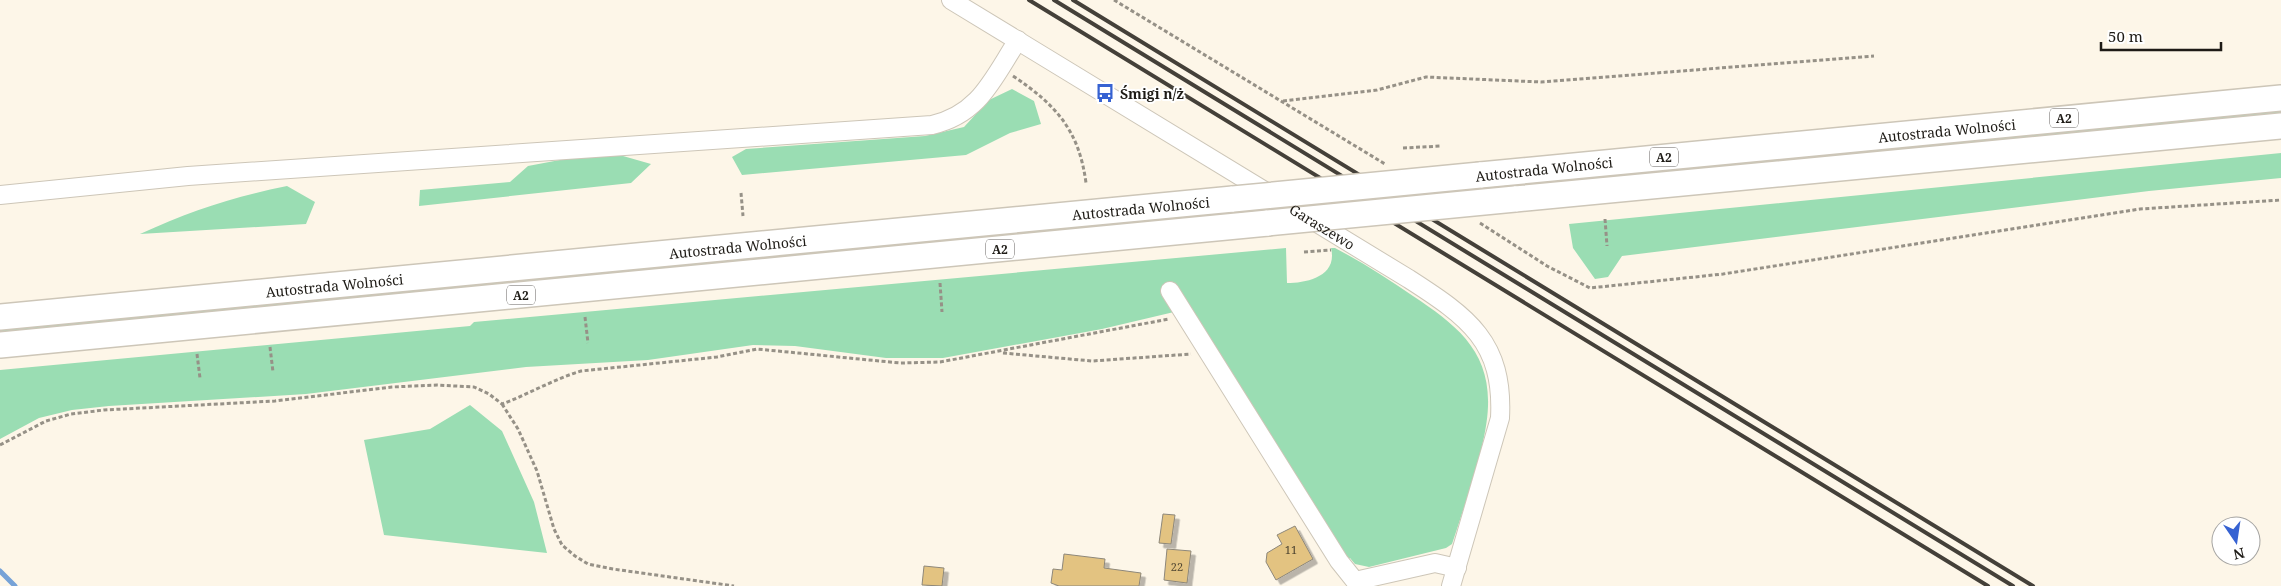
<svg xmlns="http://www.w3.org/2000/svg" width="2281" height="586" font-family="'Noto Serif',serif">
<style>
.green{fill:#9addb3}
.lines{fill:none;stroke-linecap:round;stroke-linejoin:round}
.stream{stroke:#76a2d7;stroke-width:5}
.building{fill:#e3c381;stroke:#8d877a;filter:url(#shadow)}
.minor-casing{stroke:#cdc6b8;stroke-width:20}
.highway-casing{stroke:#cdc6b8;stroke-width:28}
.path{stroke:#969187;stroke-width:3;stroke-dasharray:4 2.5;stroke-linecap:butt}
.minor{stroke:#fff;stroke-width:18}
.highway{stroke:#fff;stroke-width:25}
.rail{stroke:#444039;stroke-width:4}
.highway-bridge-casing{stroke:#cdc6b8;stroke-width:28;stroke-linecap:butt}
.highway-bridge{stroke:#fff;stroke-width:25}
.labels{text-anchor:middle;dominant-baseline:central;stroke-width:4;stroke-linejoin:round;paint-order:stroke}
.number-label{font-size:11px;fill:#4f4531}
.shield{fill:#fff;stroke:#625f5c;stroke-width:1}
.shield-label{font-size:12px;font-weight:bold;fill:#1e1b16}
.poi-label{font-size:14px;font-weight:bold;fill:#1e1b16;stroke:#fff;text-anchor:start}
.street-label{font-size:14px;fill:#1e1b16;stroke:#fff}
</style>
<defs>
<filter id="shadow"><feDropShadow dx="4.5" dy="4.5" stdDeviation="0" flood-color="#0004"/></filter>
</defs>
<rect width="100%" height="100%" fill="#fdf6e8"/>
<path class="green" d="M1012,89L1034,101L1041,124L1010,133L966,155L742,175L732,157L746,149L925,136L964,127L989,100Z
M2281,107V115L1563,184L1561,178Z
M2281,153V178L2149,191L1622,256L1608,277L1595,279L1573,248L1569,224Z
M616,154L651,164L631,183L419,206L420,190L510,182L528,166L565,159Z
M287,186L315,202L306,224L140,234C190,211 233,197 287,186Z
M1164,216L1166,222L0,334V327Z
M1286,248L1287,283C1307,283 1338,276 1331,248H1335C1362,262 1388,279 1413,296C1455,324 1490,350 1488,406C1487,443 1467,498 1455,535L1452,544L1446,548L1369,567L1355,564L1350,558L1346,560L1174,312L1102,329L943,358H886L795,346L753,345L648,360L526,367L306,394L109,406L72,410L39,418L0,439V370L470,326L474,322Z
M470,405L502,431L534,502L547,553L384,535L364,440L430,429Z"/>
<g class="lines">
<path class="stream" d="M0,571L15,586"/>
</g>
<path class="building" d="M1163,514L1175,515L1171,544L1159,543Z
M1295,526L1313,559L1276,580L1266,562L1267,553L1282,544L1277,535Z
M1167,549L1191,551L1187,583L1164,580Z
M1064,554L1105,559L1104,568L1141,573L1139,586H1059L1051,583L1053,569L1062,570Z
M924,566L944,568L942,586L922,585Z"/>
<g class="lines">
<g class="minor-casing">
<g id="minor">
<path id="s1" d="M951,0L1409,279C1468,317 1504,342 1500,418L1451,586"/>
<path d="M0,195L188,176L932,125C980,114 993,78 1018,40"/>
<path d="M1170,291L1339,561L1355,581L1435,563L1457,568"/>
</g>
</g>
<g class="highway-casing">
<g id="highway">
<path id="s2" d="M1480,175L2281,98"/>
<path d="M1515,199L2281,126"/>
<path id="s3" d="M0,317L1233,199"/>
<path d="M0,345L1268,223"/>
</g>
</g>
<path class="path" d="M1114,0L1385,164
M1013,76C1056,105 1079,130 1086,183
M1283,101L1377,90L1426,77L1541,82L1874,56
M1403,148L1441,146
M741,193L743,216
M1605,219L1607,246
M1480,223L1547,266L1590,288L1723,274L2140,209L2281,200
M1304,252L1331,250
M940,283L942,312
M585,317L588,343
M270,347L273,372
M1003,353L1092,361L1191,354
M197,354L200,378
M502,404L518,429L537,471L554,529L562,545L575,556L588,564L613,569L734,586
M0,445L46,421L71,414L104,410L275,401L392,387L437,385L474,387L489,394L502,404C529,394 554,379 581,371L717,357L757,349L900,363L940,362L1169,319"/>
<use href="#minor" class="minor"/>
<use href="#highway" class="highway"/>
<path class="rail" d="M1029,0L1988,586
M1054,0L2013,586
M1073,0L2033,586"/>
<g class="highway-bridge-casing">
<path id="highway-bridge" d="M1233,199L1480,175
M1268,223L1515,199"/>
</g>
<use href="#highway-bridge" class="highway-bridge"/>
</g>
<defs>
<g id="bus-bare" transform="scale(1.5)"><path d="M-5-6H5V4H4V6H2V4H-2V6H-4V4H-5ZM-3.5-4V0h7V-4ZM-3.5 1.2v1.5H-2V1.2ZM2 1.2v1.5H3.5V1.2Z" fill="#3662d2" stroke="#fff" stroke-width="2.5" paint-order="stroke"/></g>
</defs>
<g fill-rule="evenodd">
<use href="#bus-bare" x="1105" y="93"/>
</g>
<g class="labels">
<g class="number-label">
<text x="1291" y="549">11</text>
<text x="1177" y="566">22</text>
</g>
<g class="shield">
<rect x="2050" y="108.5" width="28" height="19" rx="4"/>
<rect x="1650" y="147.5" width="28" height="19" rx="4"/>
<rect x="986" y="239.5" width="28" height="19" rx="4"/>
<rect x="507" y="285.5" width="28" height="19" rx="4"/>
</g>
<g class="shield-label">
<text x="2064" y="118">A2</text>
<text x="1664" y="157">A2</text>
<text x="1000" y="249">A2</text>
<text x="521" y="295">A2</text>
</g>
<g class="poi-label">
<text x="1120" y="93">Śmigi n/ż</text>
</g>
<g class="street-label">
<text stroke="none"><textPath href="#s2" startOffset="469">Autostrada Wolności</textPath></text>
<text transform="translate(1544 169) rotate(-6)">Autostrada Wolności</text>
<text stroke="none"><textPath href="#s3" startOffset="1146">Autostrada Wolności</textPath></text>
<text stroke="none"><textPath href="#s1" startOffset="435">Garaszewo</textPath></text>
<text stroke="none"><textPath href="#s3" startOffset="741">Autostrada Wolności</textPath></text>
<text stroke="none"><textPath href="#s3" startOffset="336">Autostrada Wolności</textPath></text>
</g>
</g>
<g transform="translate(2236 541) rotate(167)"><circle r="24" fill="#ffffff" stroke="#a5a4a2"/>
<path d="M0-4L9 19L0 12L-9 19Z" fill="#3662d2"/>
<text y="-8" font-size="14" font-weight="bold" text-anchor="middle" fill="#1e1b16">N</text>
</g>
<path d="M2101 42v8h120v-8" fill="none" stroke="#1e1b16" stroke-width="2.5"/>
<text x="2108" y="42" font-size="15" fill="#1e1b16" stroke="#ffffff" stroke-width="4" paint-order="stroke">50 m</text>
</svg>
